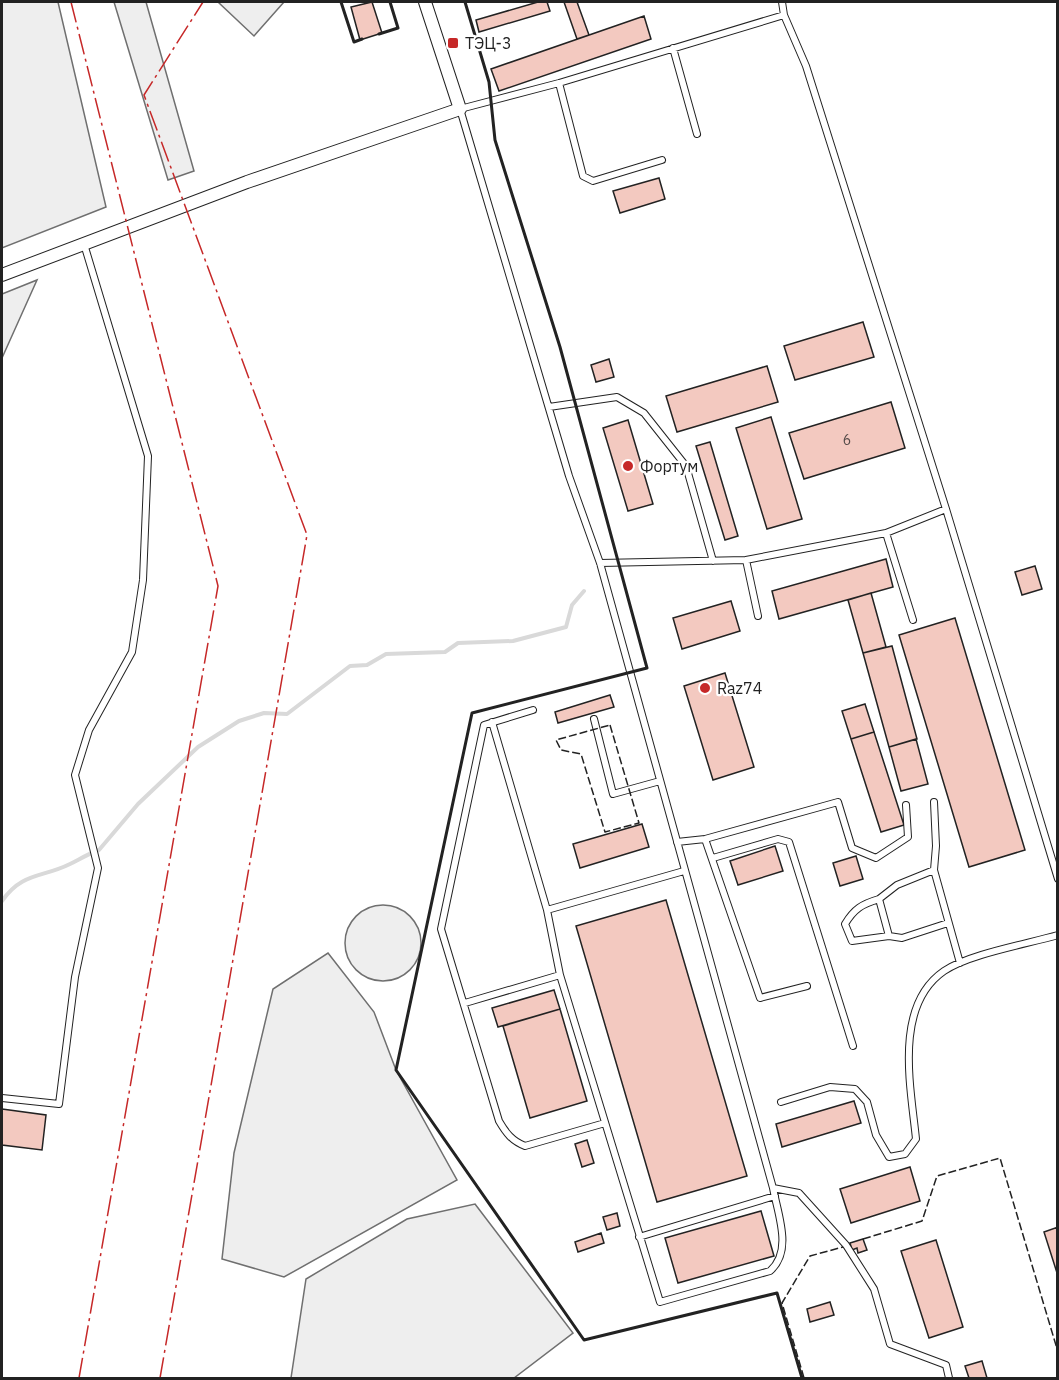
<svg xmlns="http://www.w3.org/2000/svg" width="1059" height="1380" font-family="'IBM Plex Sans',sans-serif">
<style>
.green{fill:#eee;stroke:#6f6f6f;stroke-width:1.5}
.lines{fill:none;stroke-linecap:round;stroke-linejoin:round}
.stream{stroke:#d9d9d9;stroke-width:4}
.building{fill:#f3c9c0;stroke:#222;stroke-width:1.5}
.service-casing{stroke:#222;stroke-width:8}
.minor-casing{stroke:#222;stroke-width:14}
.service{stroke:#fff;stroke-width:6}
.minor{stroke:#fff;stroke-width:12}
.fence{stroke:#222;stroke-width:1.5;stroke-dasharray:8 3;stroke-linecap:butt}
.wall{stroke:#222;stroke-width:3}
.power{stroke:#c62828;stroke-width:1.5;stroke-dasharray:21 4.5 3 4.5;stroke-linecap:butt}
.poi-dot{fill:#c62828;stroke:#fff;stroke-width:2}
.labels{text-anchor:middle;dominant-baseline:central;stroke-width:4.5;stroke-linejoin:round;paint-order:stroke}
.number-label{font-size:14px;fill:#564c4a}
.poi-label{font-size:16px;fill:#222;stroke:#fff;text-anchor:start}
</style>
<rect width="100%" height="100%" fill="#fff"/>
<path class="green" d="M2,2H58L106,207L2,248Z
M114,2H146L194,171L168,180Z
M218,2H284L254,36Z
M37,280L2,358V294Z
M345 943a38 38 0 1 1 76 0a38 38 0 1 1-76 0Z
M328,953L374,1012L396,1070L457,1180L284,1277L222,1259L234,1153L273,989Z
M475,1204L573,1333L514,1378H291L306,1279L407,1219Z"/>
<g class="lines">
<path class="stream" d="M2,901C22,872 42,878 70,864C80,859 88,854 99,850L138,804L198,747L239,721L264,713L287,714L350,666L367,665L386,654L445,652L458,643L513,641L566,627L572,605L584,591"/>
</g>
<path class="building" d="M372,2L382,33L360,40L351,7Z
M538,2H547L550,11L479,32L476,20Z
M564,2H577L589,35L577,39Z
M644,16L651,39L499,91L491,69Z
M659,178L665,199L620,213L613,191Z
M863,322L874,357L795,380L784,346Z
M609,359L614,377L596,382L591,365Z
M767,366L778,402L677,432L666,396Z
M891,402L905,448L804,479L789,433Z
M771,417L802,519L767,529L736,428Z
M628,420L653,504L628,511L603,428Z
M710,442L738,536L725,540L696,446Z
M886,559L893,587L779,619L772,591Z
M1035,566L1042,589L1022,595L1015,572Z
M871,593L886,647L863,653L848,600Z
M731,601L740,631L682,649L673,618Z
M955,618L1025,850L969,867L899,635Z
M892,646L917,739L889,747L863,653Z
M725,673L754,767L713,780L684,686Z
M610,695L614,707L558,723L555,712Z
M865,704L874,732L851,739L842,711Z
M874,732L904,825L881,832L851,739Z
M916,739L928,784L901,791L889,747Z
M642,824L649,847L580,868L573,844Z
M775,846L783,871L738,885L730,861Z
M856,856L863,879L840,886L833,863Z
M666,900L747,1176L657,1202L576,926Z
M554,990L560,1009L498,1027L492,1008Z
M560,1009L587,1101L530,1118L503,1026Z
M854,1101L861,1123L782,1147L776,1124Z
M2,1109L46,1115L42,1150L2,1145Z
M587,1140L594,1163L582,1167L575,1144Z
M910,1167L920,1201L851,1223L840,1189Z
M761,1211L774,1256L678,1283L665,1238Z
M617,1213L620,1226L607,1230L603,1217Z
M1058,1227V1276L1044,1232Z
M601,1233L604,1243L578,1252L575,1242Z
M863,1239L867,1250L858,1253L857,1248L852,1250L850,1243Z
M936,1240L963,1327L929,1338L901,1251Z
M830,1302L834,1315L810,1322L807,1309Z
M982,1361L987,1378H969L965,1366Z"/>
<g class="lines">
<g class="service-casing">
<path id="service" d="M782,2L784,15L806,66L946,509L1058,879
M784,15L559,83L460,109L569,476L600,563L773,1188L799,1193L846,1245L874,1289L890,1344L946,1365L949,1378
M673,48L697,134
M559,83L583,176L593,181L662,160
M549,407L617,397L644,413L686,466L713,561
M886,533L913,620
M746,560L758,616
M600,563L746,560L886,533L946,509
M533,710L484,725L441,929L499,1121C506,1133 512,1141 525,1146L605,1123
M594,719L613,794L660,781
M492,722L547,910L560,975L660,1302L770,1271C793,1251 778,1215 773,1188
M934,802L936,846L934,870L960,963
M705,839L760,998L807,986
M677,842L705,839L838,802L852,848L876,858L908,837L906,805
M713,858L778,839L789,842L853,1046
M879,899C862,904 854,909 845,924L852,941L889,936L902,938L948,923
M547,910L684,871
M889,936L879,899L897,885L934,870
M465,1003L560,975
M2,1098L59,1104L75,977L98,868L75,775L89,730L132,652L143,580L148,456L84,244
M781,1102L830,1087L855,1089L867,1102L876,1135L889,1157L905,1154L916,1139C911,1088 893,1006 944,971C969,954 1027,944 1058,935
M639,1237L775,1196"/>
</g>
<g class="minor-casing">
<path id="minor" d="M2,275L247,182L460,109L425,2"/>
</g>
<use href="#service" class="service"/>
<use href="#minor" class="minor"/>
<path class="fence" d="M610,725L639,823L605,832L581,754L561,750L556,740Z
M863,1239L922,1221L937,1176L1000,1158L1058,1352
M804,1378L782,1303L810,1256L843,1247"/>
<path class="wall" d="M341,2L354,42L362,39
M465,2L489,82L495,140L560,347L647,668L472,713L396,1070L584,1340L777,1293L802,1378
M379,34L398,28L390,2"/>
<path class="power" d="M71,2L218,586L79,1378
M160,1378L307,535L144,95L203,2"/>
</g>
<g class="poi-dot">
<rect x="447" y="37" width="12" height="12" rx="3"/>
<circle cx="628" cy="466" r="6"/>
<circle cx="705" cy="688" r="6"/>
</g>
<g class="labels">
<g class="number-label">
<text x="847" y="440">6</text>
</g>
<g class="poi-label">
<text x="465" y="43">ТЭЦ-3</text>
<text x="640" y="466">Фортум</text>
<text x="717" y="688">Raz74</text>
</g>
</g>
<rect width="1059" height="1380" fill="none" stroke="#222222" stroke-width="6"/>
</svg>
